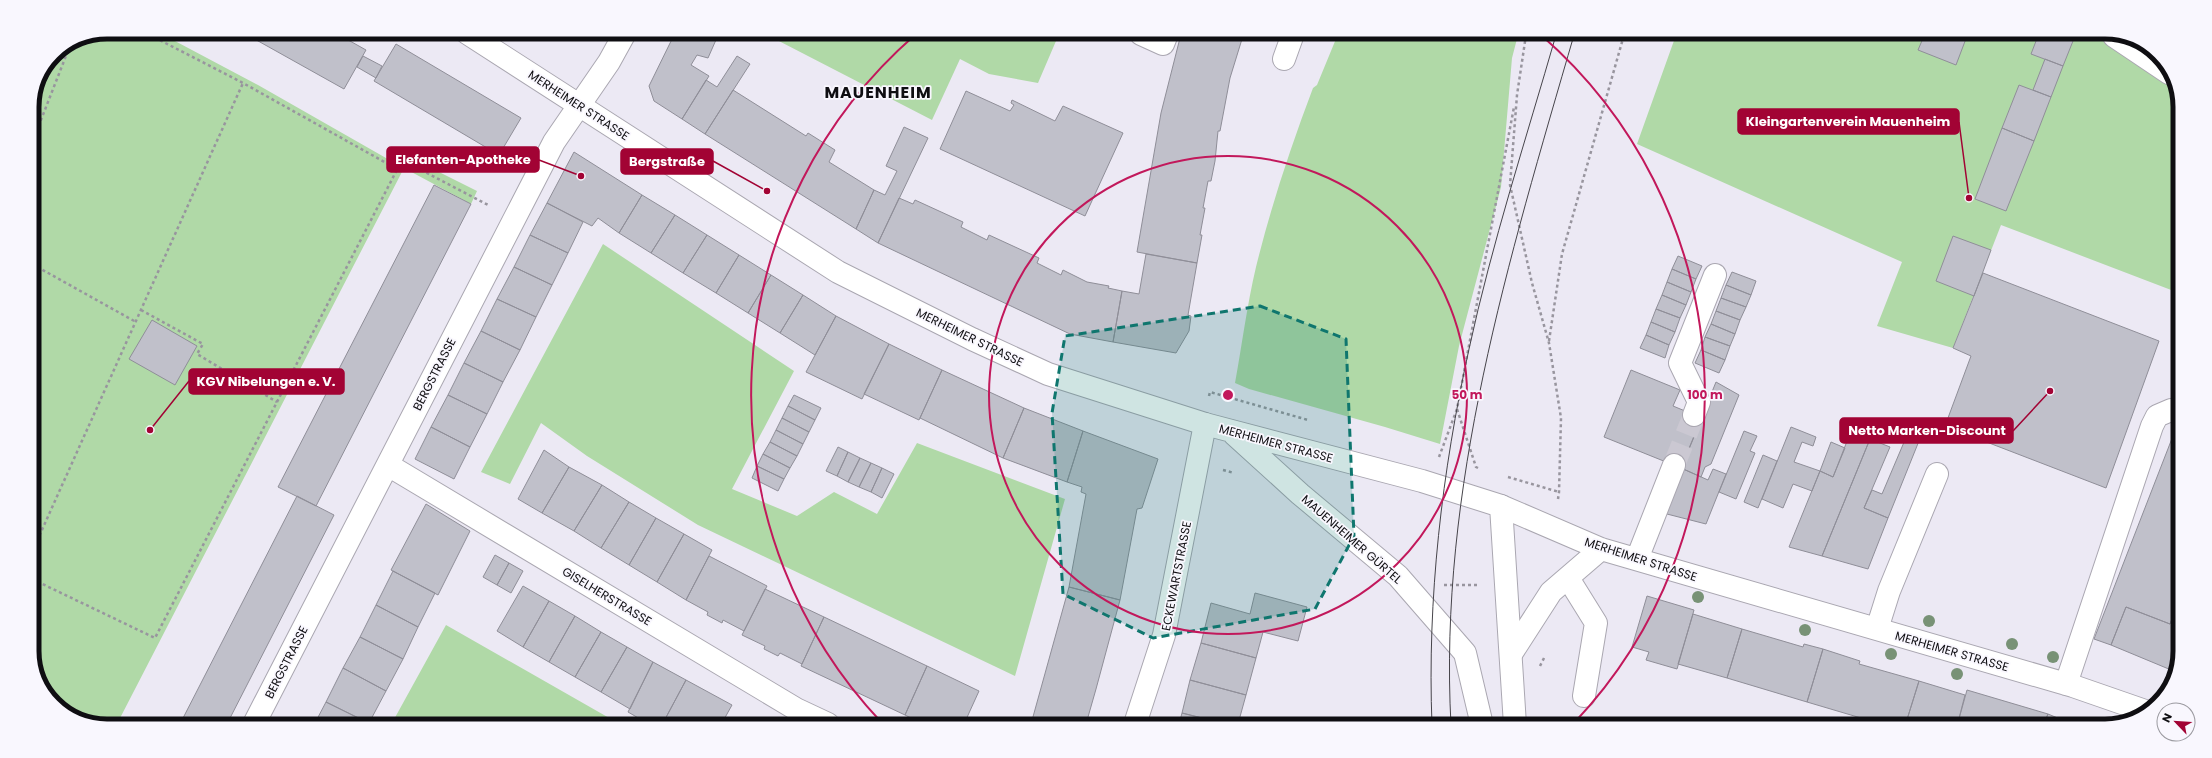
<svg xmlns="http://www.w3.org/2000/svg" width="2212" height="758" font-family="Poppins,sans-serif">
<style>
.green{fill:#b0d9a7}
.building{fill:#c0c0ca;stroke:#8f8e98}
.lines{fill:none;stroke-linecap:round;stroke-linejoin:round}
.minor-tunnel{stroke:#cbc8d2;stroke-width:22;stroke-dasharray:22 11;stroke-linecap:butt}
.minor-casing{stroke:#aaa7b1;stroke-width:24}
.major-casing{stroke:#aaa7b1;stroke-width:24}
.path{stroke:#98959e;stroke-width:2.5;stroke-dasharray:3 3;stroke-linecap:butt}
.minor{stroke:#fff;stroke-width:22}
.major{stroke:#fff;stroke-width:22}
.tram{stroke:#46444a;stroke-width:1}
.tree{fill:#789276}
.marked{fill:#0f766e;fill-opacity:0.2;stroke:#0f766e;stroke-width:3;stroke-dasharray:8 5;stroke-linejoin:round}
.ring{fill:none;stroke:#c2185b;stroke-width:2}
.labels{text-anchor:middle;dominant-baseline:central;stroke-width:3.5;stroke-linejoin:round;paint-order:stroke}
.street-label{font-size:12px;fill:#0f0e12;stroke:#f9f7fe}
.district-label{font-size:16px;font-weight:bold;letter-spacing:1px;fill:#0f0e12;stroke:#f9f7fe}
.rim{fill:none;stroke:#0f0e12;stroke-width:5}
.centre{fill:#c2185b;stroke:#f9f7fe;stroke-width:2}
.ring-label{font-size:12px;text-anchor:middle;font-weight:bold;fill:#c2185b;stroke:#f9f7fe;stroke-width:3.5;stroke-linejoin:round;paint-order:stroke}
.leader{fill:none;stroke:#a20334;stroke-width:1.5}
.callout-dot{fill:#a20334;stroke:#f9f7fe;stroke-width:1.5}
.callout{fill:#a20334;stroke:#a20334;stroke-width:1.5}
.callout-label{font-size:13px;text-anchor:middle;font-weight:bold;fill:#fff}
</style>
<rect width="100%" height="100%" fill="#ece9f4"/>
<path class="green" d="M107,32H158L258,85L393,162L399,152L477,191L471,204L404,168L118,722H91L64,709L48,697L32,656V102L54,54L79,38Z
M778,33L1059,34L1038,83L989,74L960,59L932,120L775,39Z
M1338,34L1518,35L1512,58L1501,187L1459,346L1440,444L1385,427L1249,389L1235,383C1242,345 1247,305 1256,267C1271,206 1291,146 1313,88L1317,85Z
M1676,35L2129,36L2164,61L2180,102L2179,293L2001,225L1953,348L1877,326L1902,262L1637,144Z
M603,244L794,371L732,489L797,516L834,492L877,514L917,443L1065,499L1015,676L698,525L587,456L541,423L510,484L481,472Z
M446,625L618,723H392Z"/>
<path class="building" d="M242,32H334L366,50L344,89Z
M675,33H719L708,58L697,55L691,65L709,76L682,119L654,101L649,86Z
M1181,34H1240L1239,38L1242,39L1230,78L1220,131H1218L1215,161L1211,181H1208L1203,208H1205L1200,235H1202L1197,263L1137,252L1161,113Z
M1924,36H1967L1956,65L1918,50Z
M2038,36H2075L2063,66L2031,54Z
M396,44L521,118L499,155L374,81Z
M363,56L382,66L376,78L357,67Z
M737,56L750,64L705,134L682,119L706,80L717,87Z
M2045,59L2063,66L2051,97L2033,90Z
M2019,85L2051,97L2034,141L2002,128Z
M733,90L806,136L808,133L835,150L829,162L874,190L856,229L705,134Z
M966,91L1010,111L1014,105L1011,103L1012,100L1055,121L1063,106L1123,133L1085,216L940,149Z
M904,127L928,138L878,243L856,229L874,190L885,195L897,171L886,166Z
M2002,128L2034,141L2006,211L1975,199Z
M574,152L642,195L619,233L598,218L592,226L547,203Z
M434,185L471,204L316,506L278,487Z
M642,195L675,215L651,253L619,233Z
M899,198L913,204L915,200L963,222L961,227L987,240L989,235L1039,258L1037,263L1061,275L1063,270L1087,282L1109,286L1108,288L1122,291L1113,342L1070,334L878,243Z
M547,203L583,222L568,253L530,235Z
M675,215L707,235L683,273L651,253Z
M530,235L568,253L552,285L514,267Z
M707,235L739,255L716,293L683,273Z
M1953,236L1991,250L1974,296L1936,281Z
M1146,254L1197,263L1188,315L1191,316L1189,331L1176,353L1113,342L1122,291L1139,294Z
M739,255L771,275L748,313L716,293Z
M1678,256L1702,266L1696,279L1672,269Z
M514,267L552,285L536,317L497,299Z
M1672,269L1696,279L1691,292L1667,282Z
M1732,272L1756,281L1751,295L1726,285Z
M1983,273L2159,341L2106,488L1945,426L1971,356L1953,348Z
M771,275L803,295L780,333L748,313Z
M1667,282L1691,292L1686,305L1662,295Z
M1726,285L1751,295L1746,307L1721,298Z
M803,295L836,316L815,355L780,333Z
M1662,295L1686,305L1680,318L1656,309Z
M1721,298L1746,307L1740,320L1716,311Z
M497,299L536,317L520,350L481,331Z
M1656,309L1680,318L1675,332L1651,322Z
M1716,311L1740,320L1735,334L1711,324Z
M836,316L889,344L862,399L806,372Z
M152,320L197,346L175,385L129,359Z
M1651,322L1675,332L1669,345L1646,335Z
M1711,324L1735,334L1730,346L1705,337Z
M481,331L520,350L503,382L464,363Z
M1646,335L1669,345L1665,358L1640,348Z
M1705,337L1730,346L1725,360L1701,350Z
M889,344L942,370L919,420L864,394Z
M1701,350L1725,360L1719,373L1695,363Z
M464,363L503,382L487,414L448,395Z
M942,370L1024,408L1003,458L920,418Z
M1631,370L1680,390L1673,406L1702,418L1681,468L1604,437Z
M1716,382L1739,395L1711,464L1705,467L1701,477L1681,468Z
M448,395L487,414L470,447L431,427Z
M794,395L821,408L815,420L788,406Z
M788,406L815,420L809,432L782,418Z
M1024,408L1083,431L1067,482L1003,458Z
M782,418L809,432L803,444L776,430Z
M1913,421L1925,426L1888,518L1864,508L1872,490L1882,494Z
M2178,423L2177,606L2170,624L2126,607L2111,645L2094,639Z
M431,427L470,447L454,479L415,459Z
M1791,427L1816,437L1813,446L1802,442L1794,462L1820,471L1812,491L1793,484L1783,508L1762,499Z
M776,430L803,444L797,456L770,442Z
M1083,431L1158,459L1142,508L1137,509L1120,600L1069,587L1086,494L1081,492L1082,487L1067,482Z
M1744,431L1757,436L1750,451L1755,453L1736,499L1719,492Z
M1851,431L1870,439L1822,556L1789,547L1820,471L1833,477Z
M1870,439L1890,447L1864,508L1888,518L1868,569L1822,556Z
M770,442L797,456L790,468L763,454Z
M1831,442L1845,448L1833,477L1820,471Z
M838,447L848,452L837,476L826,471Z
M544,450L569,467L542,513L518,499Z
M848,452L860,458L848,482L837,476Z
M763,454L790,468L784,479L757,466Z
M1763,455L1777,461L1758,508L1744,502Z
M860,458L871,463L859,487L848,482Z
M871,463L882,468L871,492L859,487Z
M757,466L784,479L778,491L752,478Z
M569,467L602,485L574,531L542,513Z
M882,468L894,474L882,498L871,492Z
M1681,468L1708,480L1713,469L1726,474L1706,524L1663,513Z
M602,485L629,502L601,548L574,531Z
M297,496L334,515L228,722H181Z
M629,502L656,518L629,565L601,548Z
M426,504L470,531L438,595L391,570Z
M656,518L684,534L657,582L629,565Z
M684,534L712,550L686,600L657,582Z
M495,555L509,563L497,585L483,577Z
M709,556L767,586L744,631L723,620L722,623L707,615L708,612L686,600Z
M509,563L523,571L511,593L497,585Z
M393,571L435,593L418,627L376,605Z
M523,586L549,601L523,647L497,631Z
M1069,587L1120,600L1096,689L1086,724H1031Z
M765,589L824,617L802,664L780,653L778,656L764,649L765,646L742,635Z
M1255,593L1307,607L1298,641L1263,632L1256,658L1201,643L1211,603L1250,614Z
M1647,596L1694,610L1677,669L1646,660L1649,652L1632,647Z
M549,601L575,616L549,662L523,647Z
M376,605L418,627L403,659L360,637Z
M2177,606L2176,672L2111,645L2126,607L2170,624Z
M1693,614L1742,629L1727,678L1678,664Z
M575,616L601,632L575,677L549,662Z
M824,617L927,666L905,715L801,666Z
M1742,629L1803,647L1804,644L1823,649L1807,702L1727,678Z
M601,632L627,647L601,692L575,677Z
M360,637L403,659L386,691L343,668Z
M1201,643L1256,658L1246,695L1190,680Z
M627,647L653,662L630,709L601,692Z
M1823,649L1860,661L1859,664L1919,681L1905,726H1888L1807,702Z
M653,662L686,680L663,723H647L628,712Z
M927,666L979,691L964,724H923L905,715Z
M343,668L386,691L369,723L326,702Z
M686,680L732,705L722,723H663Z
M1190,680L1246,695L1238,724H1226L1182,713Z
M1919,681L1965,695L1957,726H1905Z
M1967,690L2048,714L2043,726H1957Z
M326,702L368,723H315Z
M1182,713L1226,724H1179Z
M2048,714L2077,726H2043Z"/>
<g class="lines">
<path class="minor-tunnel" d="M1674,465L1694,415"/>
<g class="minor-casing">
<path id="minor" d="M1141,34L1163,44L1167,34
M2114,36L2169,73
M1284,59L1293,34
M1694,415L1699,402L1680,363L1715,275
M388,465L796,709L828,724
M1501,506L1601,549L2073,686L2148,712
M1637,559L1674,465
M1568,578L1596,623L1584,696
M1877,629L1889,591L1937,474
M1511,654L1551,592L1601,549
M2066,684L2152,426L2157,416L2171,410
M255,722L554,142L609,62L625,33
M1135,724L1164,635L1205,424"/>
</g>
<g class="major-casing">
<path id="major" d="M467,33L838,272L972,339L1048,374L1205,424L1422,481L1501,506L1515,725
M1234,434L1300,494L1398,576L1465,653L1482,725"/>
</g>
<path class="path" d="M144,32L243,83L397,169
M1526,35L1517,95L1510,185L1532,283L1549,343L1561,418L1559,492L1558,499
M32,143L71,43
M32,264L136,322
M141,310L203,344L197,354L277,402
M1549,341L1562,254L1624,35
M1209,396L1210,392L1308,420
M1439,457L1457,409
M1478,468L1476,467L1457,409L1514,107
M1223,470L1234,473
M1508,477L1559,492
M32,552L243,83
M32,579L155,638L402,160L490,206
M1444,585H1479
M1540,666L1545,656"/>
<use href="#minor" class="minor"/>
<use href="#major" class="major"/>
<path class="tram" d="M1432,725C1427,598 1442,472 1469,349C1492,243 1526,139 1556,35
M1451,725C1438,488 1509,259 1574,35"/>
</g>
<g class="tree">
<circle cx="1698" cy="597" r="6"/>
<circle cx="1929" cy="621" r="6"/>
<circle cx="1805" cy="630" r="6"/>
<circle cx="2012" cy="644" r="6"/>
<circle cx="1891" cy="654" r="6"/>
<circle cx="2053" cy="657" r="6"/>
<circle cx="1957" cy="674" r="6"/>
</g>
<path class="marked" d="M1260,306L1346,339L1354,536L1315,609L1153,638L1063,594L1052,413L1065,336Z"/>
<g class="ring">
<circle cx="1228" cy="395" r="239"/>
<path d="M882 723A477 477 0 0 1 915 35M1541 35A477 477 0 0 1 1574 723"/>
</g>
<g class="labels">
<g class="street-label">
<text transform="translate(579 105) rotate(33)">MERHEIMER STRASSE</text>
<text transform="translate(970 337) rotate(26)">MERHEIMER STRASSE</text>
<text transform="translate(434 374) rotate(-63)">BERGSTRASSE</text>
<text transform="translate(1276 443) rotate(15)">MERHEIMER STRASSE</text>
<text transform="translate(1352 539) rotate(41)">MAUENHEIMER GÜRTEL</text>
<text transform="translate(1641 559) rotate(18)">MERHEIMER STRASSE</text>
<text transform="translate(1176 576) rotate(-79)">ECKEWARTSTRASSE</text>
<text transform="translate(607 596) rotate(31)">GISELHERSTRASSE</text>
<text transform="translate(1952 651) rotate(16)">MERHEIMER STRASSE</text>
<text transform="translate(286 662) rotate(-63)">BERGSTRASSE</text>
</g>
<g class="district-label">
<text x="878" y="92">MAUENHEIM</text>
</g>
</g>
<path d="M0 0H2212V758H0ZM107 39H2105A68 68 0 0 1 2173 107V651A68 68 0 0 1 2105 719H107A68 68 0 0 1 39 651V107A68 68 0 0 1 107 39Z" fill="#f9f7fe" fill-rule="evenodd"/>
<path class="rim" d="M107 39H2105A68 68 0 0 1 2173 107V651A68 68 0 0 1 2105 719H107A68 68 0 0 1 39 651V107A68 68 0 0 1 107 39Z"/>
<circle cx="1228" cy="395" r="6" class="centre"/>
<g class="ring-label">
<text x="1467" y="399">50 m</text>
<text x="1705" y="399">100 m</text>
</g>
<path class="leader" d="M1969 198L1959 122M581 176L539 160M767 191L713 161M150 430L189 381M2050 391L2013 431"/>
<g class="callout-dot">
<circle cx="1969" cy="198" r="4"/>
<circle cx="581" cy="176" r="4"/>
<circle cx="767" cy="191" r="4"/>
<circle cx="150" cy="430" r="4"/>
<circle cx="2050" cy="391" r="4"/>
</g>
<g class="callout">
<rect x="1738" y="109" width="221" height="25" rx="4"/>
<rect x="387" y="147" width="152" height="25" rx="4"/>
<rect x="621" y="149" width="92" height="25" rx="4"/>
<rect x="189" y="369" width="155" height="25" rx="4"/>
<rect x="1840" y="418" width="173" height="25" rx="4"/>
</g>
<g class="callout-label">
<text x="1848" y="126">Kleingartenverein Mauenheim</text>
<text x="463" y="164">Elefanten-Apotheke</text>
<text x="667" y="166">Bergstraße</text>
<text x="266" y="386">KGV Nibelungen e. V.</text>
<text x="1927" y="435">Netto Marken-Discount</text>
</g>
<g transform="translate(2176 722) rotate(295)"><circle r="19" fill="#f9f7fe" stroke="#9b9aa0"/>
<path d="M0-3L7 15L0 10L-7 15Z" fill="#a20334"/>
<text y="-6" font-size="11" font-weight="bold" text-anchor="middle" fill="#0f0e12">N</text>
</g>
</svg>
